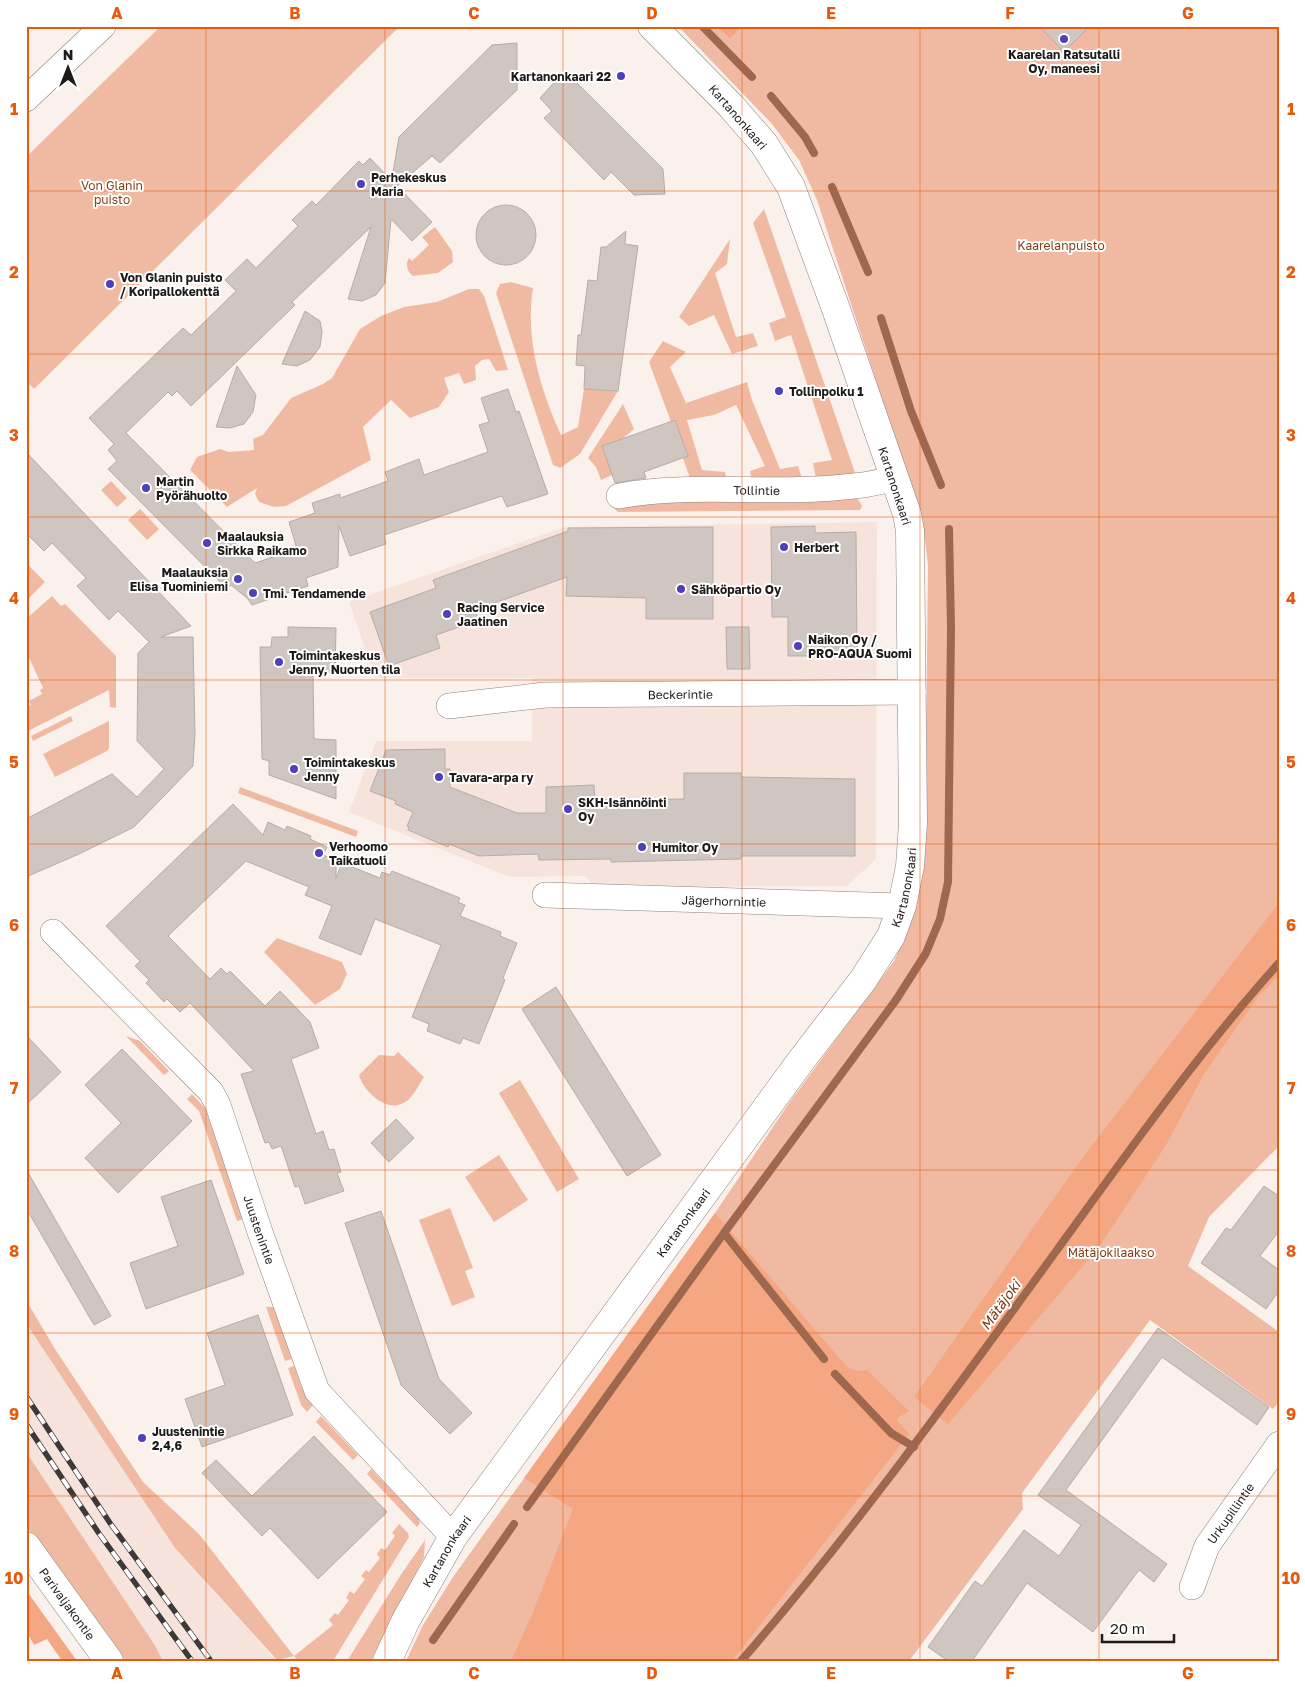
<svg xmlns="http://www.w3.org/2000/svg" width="1305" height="1687" font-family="'Golos Text',sans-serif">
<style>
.built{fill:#f6e4dc}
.green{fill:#f0baa2}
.forest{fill:#f5a682}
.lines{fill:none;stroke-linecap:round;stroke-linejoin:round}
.stream{stroke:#9e684f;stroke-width:8}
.building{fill:#cfc5c1;stroke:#b6ada8}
.minor-casing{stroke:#8b827e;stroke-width:26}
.tertiary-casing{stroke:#8b827e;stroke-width:29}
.minor{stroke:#fff;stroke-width:25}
.tertiary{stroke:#fff;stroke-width:28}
.rail-casing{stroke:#3d3936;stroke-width:5.5}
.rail{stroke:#fff;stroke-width:4;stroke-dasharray:11;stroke-linecap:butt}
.grid{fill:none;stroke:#e8590c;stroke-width:1;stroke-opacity:0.55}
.poi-dot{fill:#4e40b7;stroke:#fff;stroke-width:2}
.labels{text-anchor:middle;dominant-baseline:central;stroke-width:4;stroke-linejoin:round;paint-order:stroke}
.poi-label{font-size:12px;font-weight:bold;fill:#1d1a18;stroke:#fff;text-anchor:start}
.street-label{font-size:12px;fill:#1d1a18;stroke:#fff}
.park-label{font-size:12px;fill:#843e19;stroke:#fff}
.water-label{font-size:14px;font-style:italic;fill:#7a340c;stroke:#fff}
.neatline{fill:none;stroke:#e8590c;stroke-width:2}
.grid-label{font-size:16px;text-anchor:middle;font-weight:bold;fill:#e8590c}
</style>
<rect width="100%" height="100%" fill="#fbf1ec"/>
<path class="built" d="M877,522L876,859L847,886L596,887L585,876L509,877L349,812L376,741H532V678H375L349,602L565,527Z
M26,1322L175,1548L276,1661H138L26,1499Z"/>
<path class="green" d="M161,26H400L34,389L26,381V157Z
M678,26H1279V1146L1209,1217L1188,1266L1279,1332V1402L1273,1409L1150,1320L1022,1493L1023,1509L909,1661H406L423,1625L453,1577L715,1213L789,1103L894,961L915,911L925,841L928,565L923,524L817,200L799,160L772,124Z
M764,209L852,464L855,473L852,475L816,479L813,463L832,460L791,335L775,341L769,323L786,317L753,223Z
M435,227L452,251L453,262L438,273L413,276C407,272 405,264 409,258L412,261L429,245L422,237Z
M730,239L727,264L715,273L736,337L753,333L758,346L732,354L714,315L689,326L679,317Z
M511,282L533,288C525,338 540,389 561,435L578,427L584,389L618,391L580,454L560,468L553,465L496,293L500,284Z
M469,289H479L484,296L508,370L496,371L489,359L482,360L475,366L476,380L464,384L459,373L444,378L449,392L439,407L410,418L391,400L363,427L371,460L286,506L274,507L259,502L255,494L257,488L227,507L190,470L197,457L220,449L229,452L254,450L253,439L263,435L291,398L323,384L332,378L360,329L381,316L404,307L437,302Z
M663,341L686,352L670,367L686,403L747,382L752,400L780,469L798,466L803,482L752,481L750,471L765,466L736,405L714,415L687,420L702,470L725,472L727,483L692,484L683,458L688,456L671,422L649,362Z
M623,404L634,429L622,439L612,475L601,480L596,467L588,458Z
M111,481L127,498L117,507L101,490Z
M858,499L862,506L860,510L618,512L611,505L621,500Z
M140,509L159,529L147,540L128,520Z
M26,563L45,582L26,601Z
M52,596L61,606L65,604L116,656V708L110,707L109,690L28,731L26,707L31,705L29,701L42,694L40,690L43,688L26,651V619Z
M71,716L73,721L33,741L31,736Z
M109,721V748L107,751L55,777L43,754Z
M240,787L358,831L356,837L238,793Z
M277,938L342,962L347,974L340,989L315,1005L264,952Z
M126,1036L140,1041L169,1071L164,1075Z
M398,1052L424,1077C419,1084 415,1094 408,1100C390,1116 364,1093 359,1075L379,1055L394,1056Z
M520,1080L579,1179L557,1192L499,1093Z
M192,1094L205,1108L244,1219L237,1221L199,1111L187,1099Z
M499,1155L528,1200L494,1222L465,1177Z
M450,1208L473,1268L465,1271L475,1297L452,1306L419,1220Z
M26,1300L55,1349L143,1482L199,1534L294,1656L333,1625L329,1620L335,1613L338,1615L349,1600L346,1598L350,1591L354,1594L365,1579L361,1576L366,1570L369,1572L380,1558L377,1554L381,1548L385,1550L395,1536L392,1533L399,1524L408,1533L409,1537L333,1661H298L294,1656L277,1660L175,1548L32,1332L26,1322Z
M266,1307H274L292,1359L285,1361Z
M294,1366L301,1386L313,1405L307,1412L301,1405L288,1368Z
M321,1416L358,1455L353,1460L316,1422Z
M26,1452L154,1644L163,1661H122L33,1536L26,1525Z
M371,1469L419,1519L420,1523L417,1527L367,1474Z
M425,1540L424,1557L371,1661H347L402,1573Z"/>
<path class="forest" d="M717,26H741L730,39Z
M1279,903V975L1258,997L1204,1074L1166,1145L1099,1247L948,1424L914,1397L1083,1157Z
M715,1213L847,1367L858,1371L867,1370L909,1411L896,1419L909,1434L732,1661H511L532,1615L573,1509L524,1478Z
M26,1590L77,1661H62L47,1639L34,1645L26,1630Z"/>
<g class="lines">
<path class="stream" d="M702,26L752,77
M771,96L805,137L814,153
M832,187L868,272
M881,318L911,411L941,485
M824,1359L724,1233L896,1000L926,953L940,919L948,882L951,628L949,529
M835,1374L891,1433L914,1447
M527,1507L724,1233
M433,1640L514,1524
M741,1661C855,1530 955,1390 1057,1250C1128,1152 1198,1053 1279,963"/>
</g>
<path class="building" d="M1039,26H1090L1064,52Z
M517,43V90L440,163L432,156L397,186L432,222L412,241L391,219L385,283L376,295L362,301L348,299L371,227L292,302L295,305L191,406L177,391L172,396L168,392L126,433L255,563L297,549L289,522L315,513L312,503L340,494V498L388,481L385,472L419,459L424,475L488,452L479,425L489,422L481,398L508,389L516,412L519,411L548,494L507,507L502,496L384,535L386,544L350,556L339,526L338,567L306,578L308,586L252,605L248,599L231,585L227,589L108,469L117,461L108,450L114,444L89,418L183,328L191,335L236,291L225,280L247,259L256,268L298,226L292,220L312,201L316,205L359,161L363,165L370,158L388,177L392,178L399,137L492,45Z
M560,76L571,77L663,169L665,194L634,195L611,172L604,180L544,118L552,111L540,98Z
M476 235a30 30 0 1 1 60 0a30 30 0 1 1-60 0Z
M626,231L625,244L638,246L618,391L584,389L585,366L576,365L578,335H581L588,280L597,281L601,247H606Z
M305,311L320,321L322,332L320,347L310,360L297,366L282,364Z
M237,366L256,395L253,412L244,424L230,428L216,427Z
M675,420L688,456L644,472L646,478L615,483L602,446Z
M26,452L191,626L161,637H193L195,734L193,766L134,827L79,854L26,877V819L112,774L137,797L164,769L137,741L138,653L150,641H148L118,611L109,620L77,586L86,578L52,543L44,551L26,533Z
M815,526V533L856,532L857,656H788V617H772L771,527Z
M713,527V619H646V598L566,596L567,577L475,610L479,620L436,635L440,648L389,666L370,612L436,588L433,580L568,531V528Z
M288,627L336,628L335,672L313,673L314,739L336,740V799L269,775V761L262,759L260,647H271L272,637H288Z
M726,627H749L750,669H727Z
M445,749V769H450V787L517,813H546V787L594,785L595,800L684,799V773H741V777L855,779V856H741V859L611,862V859L539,860L538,854L479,856L449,844L448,847L408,830L409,827L407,826L413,812L395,804L396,801L370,791L386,750Z
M233,804L263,835L268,822L285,830L287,826L311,836L310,839L327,847L323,855L336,860V878L342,863L380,878L382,872L390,875L392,871L460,898L458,902L465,905L460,916L501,932L500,936L517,943L503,978L505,980L479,1044L463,1038L460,1044L427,1031L429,1024L412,1017L441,945L375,919L361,955L319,938L332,906L305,895L309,887L246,861L168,936L210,979L221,968L227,974L230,971L265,1006L280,991L310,1022L319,1048L291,1059L316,1134L323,1131L329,1150L334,1149L341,1172L337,1173L344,1191L305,1204L299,1186L295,1187L281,1146L272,1149L269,1142L265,1143L241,1074L254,1071L190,1003L180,1012L167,999L164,1002L146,983L149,980L135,966L140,961L106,926Z
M556,987L661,1155L627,1176L522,1009Z
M26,1035L61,1072L26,1105Z
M122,1049L192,1121L118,1193L85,1158L121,1123L85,1085Z
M396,1119L414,1138L389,1162L371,1143Z
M26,1169L111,1316L94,1325L26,1208Z
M211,1180L244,1274L146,1309L130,1263L178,1246L161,1197Z
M1264,1186L1279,1196V1231L1260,1256L1279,1270V1291L1266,1309L1201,1263L1226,1228L1231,1230Z
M381,1211L439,1379L472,1413L450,1434L401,1385L345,1223Z
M258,1315L293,1415L202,1447L185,1399L225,1385L207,1333Z
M1158,1328L1269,1407L1257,1425L1162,1357L1066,1490L1167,1564L1154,1582L1139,1570L1093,1632L1027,1583L972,1661H948L928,1647L975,1581L982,1586L1024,1530L1059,1556L1081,1525L1038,1495Z
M314,1436L387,1512L318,1579L270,1528L262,1536L202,1473L216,1460L252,1496Z"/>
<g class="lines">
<g class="minor-casing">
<g id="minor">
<path d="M26,99L103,26"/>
<path id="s1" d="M619,496C689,483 762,494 833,488C854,486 873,485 893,478"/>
<path id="s2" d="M449,706L545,695L913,692"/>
<path id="s3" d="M545,895L902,906"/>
<path id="s4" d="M53,932L211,1092L218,1105L260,1232L317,1391L453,1537"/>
<path id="s5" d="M1192,1587L1207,1546L1279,1444"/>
</g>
</g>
<g class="tertiary-casing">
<g id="tertiary">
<path id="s6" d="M26,1546L109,1661"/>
<path id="s7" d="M387,1661L406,1620L453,1537L800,1062L863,980L891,936L902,906L910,866L913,823L910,531L907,514L836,309L791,187L764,144L731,106L652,26"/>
</g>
</g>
<use href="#minor" class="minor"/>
<use href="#tertiary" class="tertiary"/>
<g class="rail-casing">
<path id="rail" d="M26,1396L110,1523L211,1661
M26,1424L98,1532L192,1661"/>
</g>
<use href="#rail" class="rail"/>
</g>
<path class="grid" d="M206,26V1661M385,26V1661M563,26V1661M742,26V1661M920,26V1661M1099,26V1661M26,191H1279M26,354H1279M26,517H1279M26,680H1279M26,844H1279M26,1007H1279M26,1170H1279M26,1333H1279M26,1496H1279"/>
<g class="poi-dot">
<circle cx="1064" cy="39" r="5"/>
<circle cx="621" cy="76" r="5"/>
<circle cx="361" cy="184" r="5"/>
<circle cx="110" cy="284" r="5"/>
<circle cx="779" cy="391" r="5"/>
<circle cx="146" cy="488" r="5"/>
<circle cx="207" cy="543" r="5"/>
<circle cx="784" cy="547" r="5"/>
<circle cx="238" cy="579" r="5"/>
<circle cx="681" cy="589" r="5"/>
<circle cx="253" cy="593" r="5"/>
<circle cx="447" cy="614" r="5"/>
<circle cx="798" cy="646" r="5"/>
<circle cx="279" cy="662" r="5"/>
<circle cx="294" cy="769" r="5"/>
<circle cx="439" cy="777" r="5"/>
<circle cx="568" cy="809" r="5"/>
<circle cx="642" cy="847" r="5"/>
<circle cx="319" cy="853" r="5"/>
<circle cx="142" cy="1438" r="5"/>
</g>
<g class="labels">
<g class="poi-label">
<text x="1064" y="54" text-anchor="middle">Kaarelan Ratsutalli<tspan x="1064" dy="14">Oy, maneesi</tspan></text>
<text x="611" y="76" text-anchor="end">Kartanonkaari 22</text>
<text x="371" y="177">Perhekeskus<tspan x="371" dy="14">Maria</tspan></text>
<text x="120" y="277">Von Glanin puisto<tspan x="120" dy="14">/ Koripallokenttä</tspan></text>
<text x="789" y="391">Tollinpolku 1</text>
<text x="156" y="481">Martin<tspan x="156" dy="14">Pyörähuolto</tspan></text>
<text x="217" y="536">Maalauksia<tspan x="217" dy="14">Sirkka Raikamo</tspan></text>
<text x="794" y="547">Herbert</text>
<text x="228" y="572" text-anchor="end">Maalauksia<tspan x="228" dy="14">Elisa Tuominiemi</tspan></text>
<text x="691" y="589">Sähköpartio Oy</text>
<text x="263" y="593">Tmi. Tendamende</text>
<text x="457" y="607">Racing Service<tspan x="457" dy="14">Jaatinen</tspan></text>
<text x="808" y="639">Naikon Oy /<tspan x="808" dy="14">PRO-AQUA Suomi</tspan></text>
<text x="289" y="655">Toimintakeskus<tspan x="289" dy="14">Jenny, Nuorten tila</tspan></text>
<text x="304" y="762">Toimintakeskus<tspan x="304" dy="14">Jenny</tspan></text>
<text x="449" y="777">Tavara-arpa ry</text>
<text x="578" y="802">SKH-Isännöinti<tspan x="578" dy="14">Oy</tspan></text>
<text x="329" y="846">Verhoomo<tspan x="329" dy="14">Taikatuoli</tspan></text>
<text x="652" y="847">Humitor Oy</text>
<text x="152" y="1431">Juustenintie<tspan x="152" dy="14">2,4,6</tspan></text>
</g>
<g class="street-label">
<text transform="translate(738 117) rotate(49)">Kartanonkaari</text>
<text transform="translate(895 486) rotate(72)">Kartanonkaari</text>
<text stroke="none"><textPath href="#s1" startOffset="138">Tollintie</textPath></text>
<text stroke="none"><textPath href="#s2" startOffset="232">Beckerintie</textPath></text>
<text stroke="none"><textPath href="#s7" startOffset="935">Kartanonkaari</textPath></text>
<text stroke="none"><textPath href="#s3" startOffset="179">Jägerhornintie</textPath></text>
<text stroke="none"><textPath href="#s7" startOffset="530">Kartanonkaari</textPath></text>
<text stroke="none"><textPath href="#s4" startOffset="371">Juustenintie</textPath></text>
<text stroke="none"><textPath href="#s5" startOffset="84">Urkupillintie</textPath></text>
<text stroke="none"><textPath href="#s7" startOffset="125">Kartanonkaari</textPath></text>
<text stroke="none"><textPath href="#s6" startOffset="71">Parivaljakontie</textPath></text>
</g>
<g class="park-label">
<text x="112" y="185">Von Glanin<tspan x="112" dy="14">puisto</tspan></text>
<text x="1061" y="245">Kaarelanpuisto</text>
<text x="1111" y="1252">Mätäjokilaakso</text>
</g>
<g class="water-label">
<text transform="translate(1000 1305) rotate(-54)">Mätäjoki</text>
</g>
</g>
<rect width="1305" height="1687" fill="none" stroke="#ffffff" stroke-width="55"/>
<g transform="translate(68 68)" stroke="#ffffff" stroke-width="4" paint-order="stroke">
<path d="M0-4L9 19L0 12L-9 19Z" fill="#1d1a18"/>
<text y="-8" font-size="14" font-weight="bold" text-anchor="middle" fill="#1d1a18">N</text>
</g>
<path d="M1102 1634v8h72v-8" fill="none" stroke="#1d1a18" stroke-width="2.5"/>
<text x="1110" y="1634" font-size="15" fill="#1d1a18" stroke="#ffffff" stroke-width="4" paint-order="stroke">20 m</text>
<rect x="28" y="28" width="1250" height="1632" class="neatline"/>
<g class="grid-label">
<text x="117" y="19">A</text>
<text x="295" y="19">B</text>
<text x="474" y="19">C</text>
<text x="652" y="19">D</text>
<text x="831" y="19">E</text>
<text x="1010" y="19">F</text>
<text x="1188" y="19">G</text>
<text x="14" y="115">1</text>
<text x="1291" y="115">1</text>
<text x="14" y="278">2</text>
<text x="1291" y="278">2</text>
<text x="14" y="441">3</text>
<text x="1291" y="441">3</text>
<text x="14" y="604">4</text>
<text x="1291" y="604">4</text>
<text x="14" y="768">5</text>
<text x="1291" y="768">5</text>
<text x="14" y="931">6</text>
<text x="1291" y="931">6</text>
<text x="14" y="1094">7</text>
<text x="1291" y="1094">7</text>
<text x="14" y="1257">8</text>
<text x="1291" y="1257">8</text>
<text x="14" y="1420">9</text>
<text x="1291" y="1420">9</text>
<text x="14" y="1584">10</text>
<text x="1291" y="1584">10</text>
<text x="117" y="1679">A</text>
<text x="295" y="1679">B</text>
<text x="474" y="1679">C</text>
<text x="652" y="1679">D</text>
<text x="831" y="1679">E</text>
<text x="1010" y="1679">F</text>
<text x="1188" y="1679">G</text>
</g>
</svg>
